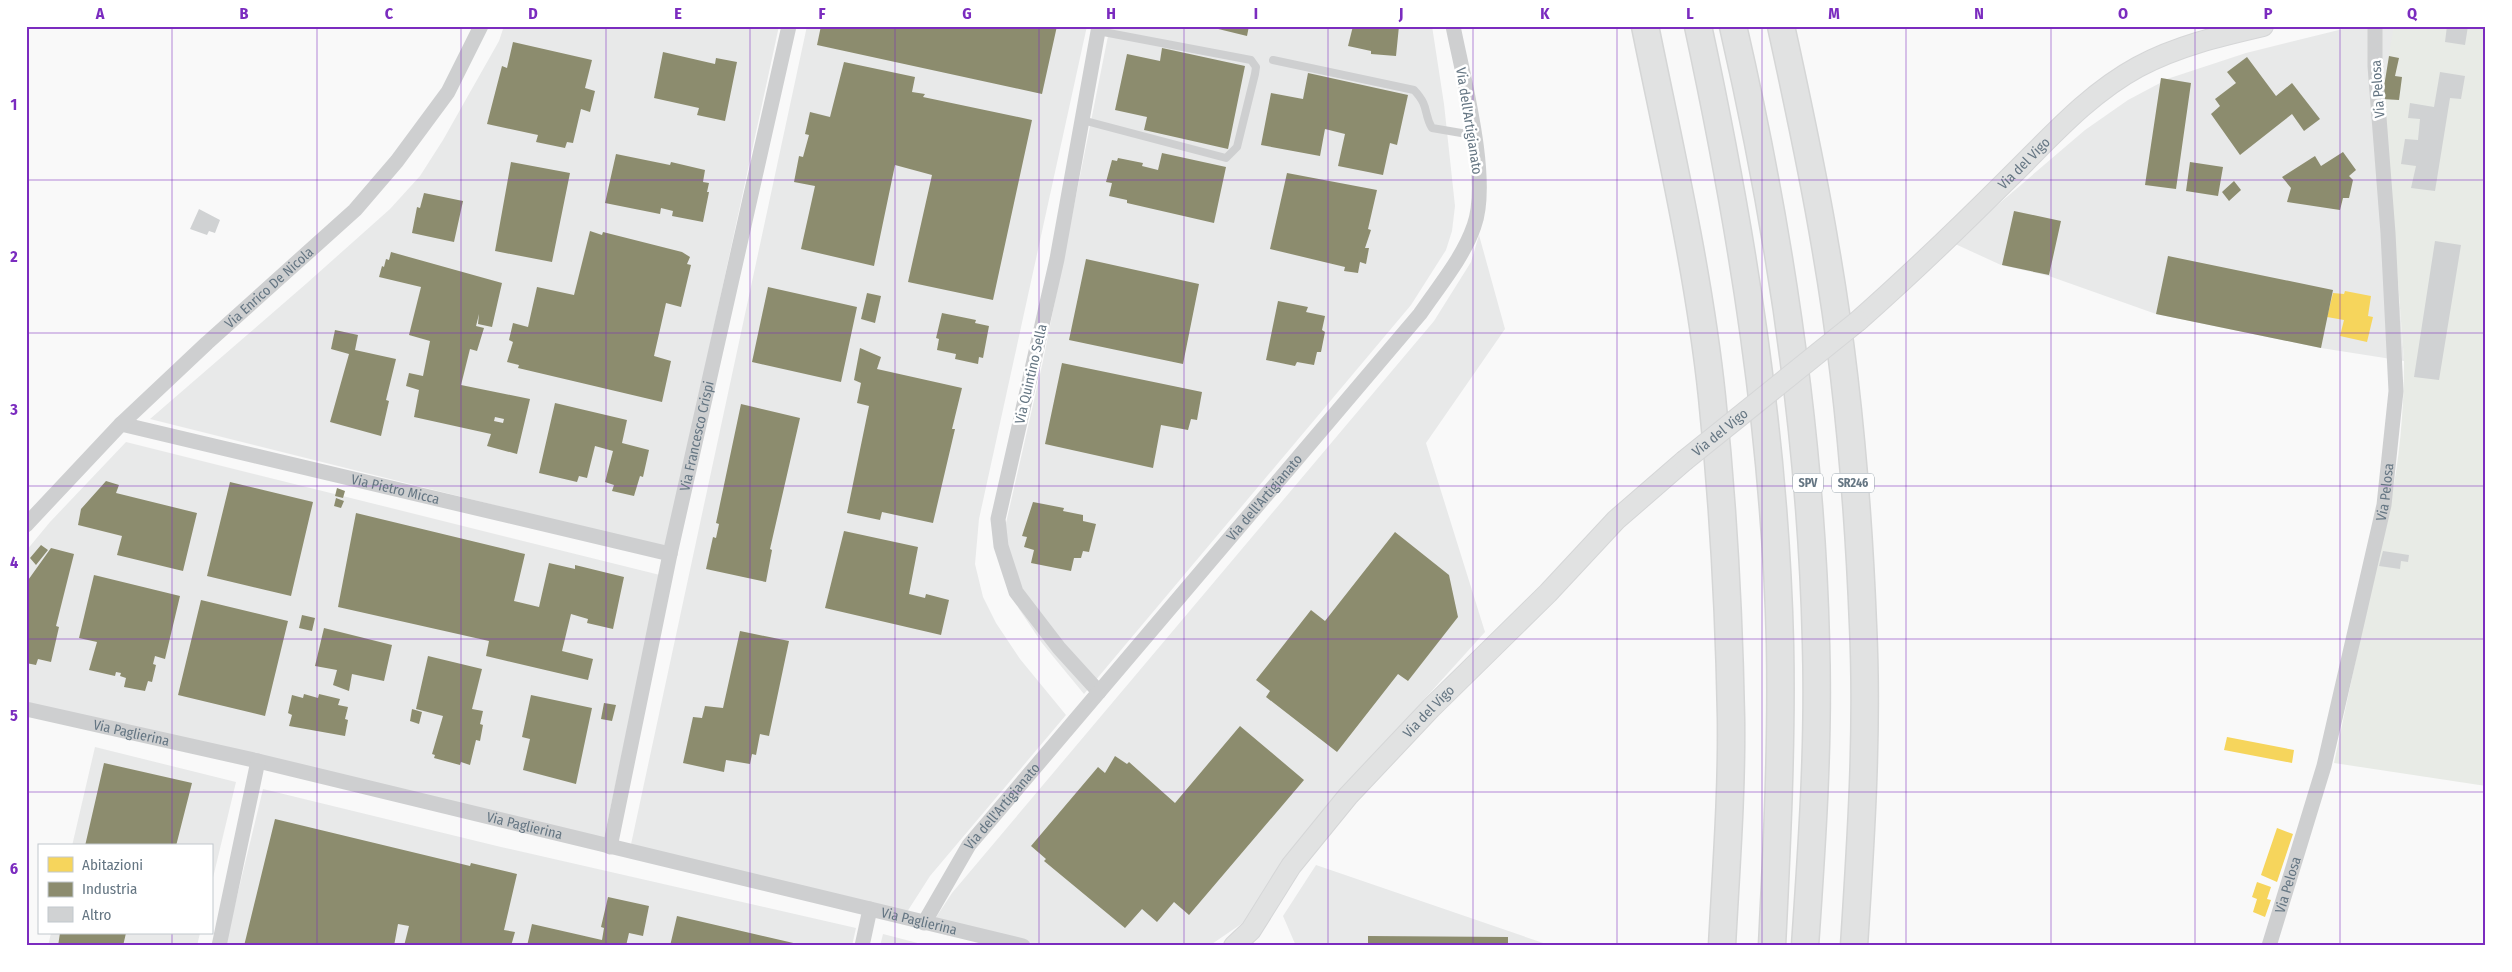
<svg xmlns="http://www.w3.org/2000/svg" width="2512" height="972" font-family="'Fira Sans Condensed',sans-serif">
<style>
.built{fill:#e8e9e9}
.green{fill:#e8ebe6}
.homes{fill:#f6d55c}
.industry{fill:#8c8c6e;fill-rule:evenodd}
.building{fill:#d0d2d3}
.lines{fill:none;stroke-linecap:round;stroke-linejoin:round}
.secondary-casing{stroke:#d5d6d7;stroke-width:22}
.highway-casing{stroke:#d5d6d6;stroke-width:29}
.lane{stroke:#cecfd0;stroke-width:8}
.street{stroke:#cecfd0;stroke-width:15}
.secondary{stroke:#e1e2e2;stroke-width:20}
.highway{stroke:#e1e2e2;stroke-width:26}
.secondary-bridge-casing{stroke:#d5d6d7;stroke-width:22;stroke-linecap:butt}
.secondary-bridge{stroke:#e1e2e2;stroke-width:20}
.grid{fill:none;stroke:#7b2cbf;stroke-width:1;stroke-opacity:0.55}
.labels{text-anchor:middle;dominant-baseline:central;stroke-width:5;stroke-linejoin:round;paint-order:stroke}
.shield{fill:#fff;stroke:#939fa8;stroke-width:1}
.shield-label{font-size:12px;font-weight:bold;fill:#657683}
.street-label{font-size:14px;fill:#657683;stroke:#fff}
.neatline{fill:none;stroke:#7b2cbf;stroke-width:2}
.grid-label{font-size:16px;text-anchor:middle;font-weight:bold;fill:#7b2cbf}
</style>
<rect width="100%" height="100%" fill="#f9f9f9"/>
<path class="built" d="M504,26H779L666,548L150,419L307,283L390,209L420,176L443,140L499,41Z
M807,26H1087L979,519L975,564L983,597L996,623L1020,659L1066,715L930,876L907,912L630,849Z
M1110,26H1432L1444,104L1455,206L1452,231L1446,250L1411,305L1084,694L1042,643L1019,609L1009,588L1003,564L1006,523L1043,361Z
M2355,26H2394L2385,114L2404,361L2321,348L2156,314L2049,276L2001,265L1953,243L2085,130L2128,100L2160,83L2161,78L2167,79L2246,53Z
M1479,235L1505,329L1426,443L1485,632L1317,818L1247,920L1209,946H1043L935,919L952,893L1434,321L1471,262Z
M126,442L660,575L603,843L26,702V551L50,522Z
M95,747L236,782L211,886V846H72Z
M263,789L501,847L856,928L852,946H225Z
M1316,865L1552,946H1296L1283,916Z
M51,933H200L197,946H48Z
M883,934L929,946H880Z"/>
<path class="green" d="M2394,26H2486V786L2334,763L2381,540C2398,483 2404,419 2404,360L2383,87Z"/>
<path class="homes" d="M2345,291L2371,296L2368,316L2373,317L2367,342L2340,336L2344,320L2327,317L2333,293L2344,294Z
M2227,737L2294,750L2292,763L2224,750Z
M2277,828L2293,834L2277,882L2261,875Z
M2257,882L2271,887L2267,899L2271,900L2265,917L2253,912L2257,899L2252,897Z"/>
<path class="industry" d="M821,26H1057L1042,94L817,45Z
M1206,26H1249L1247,36Z
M1353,26H1399L1396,56L1371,54V51L1348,46Z
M513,42L592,60L585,88L595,91L590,112L581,109L573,143L567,142L565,148L536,142L538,135L487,124L502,66L507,68Z
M1162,48L1245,66L1228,149L1144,130L1147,117L1115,110L1127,54L1160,61Z
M663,52L715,64L716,58L737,62L725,121L697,115L699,108L654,98Z
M2389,56L2399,58L2395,76L2402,77L2399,100L2382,99Z
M2247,57L2276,96L2292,83L2320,119L2304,131L2292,114L2240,155L2211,114L2220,106L2215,99L2236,83L2227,72Z
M844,62L915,77L912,92L925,94L923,97L1032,120L993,300L908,282L932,175L895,165L874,266L801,249L815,186L794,182L799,156L803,157L809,135L805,134L810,112L830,117Z
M1308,73L1408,95L1397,145L1390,143L1383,175L1338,166L1345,134L1325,129L1320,156L1261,145L1271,93L1303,99Z
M2161,78L2191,83L2176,189L2145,185Z
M2343,152L2356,170L2349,176L2353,180L2349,198H2343L2340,210L2287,202L2291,188L2282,177L2315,156L2321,166Z
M1162,153L1226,167L1214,223L1127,203V200L1109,196L1112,183L1106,182L1112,160L1117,161L1118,158L1143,163L1142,166L1158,170Z
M616,154L670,165L671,162L705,170L703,182L709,183L707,192H709L703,222L672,216L673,211L661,208L660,214L605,203Z
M511,162L570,173L552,262L495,251Z
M2190,162L2223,167L2218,196L2186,191Z
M1287,173L1377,190L1368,229L1371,230L1365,248H1369L1366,264L1360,262L1358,273L1344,271L1345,267L1270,249Z
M2234,181L2241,190L2229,201L2222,192Z
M424,193L463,201L454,242L412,233L417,207L420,208Z
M2014,211L2061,221L2049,275L2002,265Z
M590,231L602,235L603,232L682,252L690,257L687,264L691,265L681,307L666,303L654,356L671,361L662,402L518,368L519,365L507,362L513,342L509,340L513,323L528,327L537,287L574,295Z
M391,252L502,283L492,327L478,324L479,314L476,326L484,328L477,351L470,349L461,385L530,399L517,454L487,446L491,434L414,417L419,390L406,386L409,373L423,376L430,341L409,335L421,287L379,277L382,266L384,267L386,259L389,260ZM495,417L504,419L503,423L494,421Z
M2168,256L2333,290L2321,348L2156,314Z
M1086,259L1199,284L1183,364L1069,340Z
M768,287L857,307L841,382L752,362Z
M867,293L881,296L875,323L861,319Z
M1278,301L1308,307L1306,312L1325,316L1322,330L1325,332L1321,352H1317L1314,365L1297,362L1295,366L1266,360Z
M942,313L976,320L975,323L989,326L983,358L979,357L978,364L955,359L956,354L937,350L939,339L936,338Z
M335,330L358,335L355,350L396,359L386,400L389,401L381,436L330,422L349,354L331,349Z
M860,348L881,357L877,369L962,388L952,429H955L933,523L882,512L880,520L847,513L869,406L857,403L861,383L854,380Z
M1062,363L1202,392L1197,420L1191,419L1188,430L1161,425L1153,468L1045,444Z
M555,403L627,420L622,443L649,450L643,477L640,476L634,496L612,491L614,485L605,482L613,451L595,446L587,478L579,476L577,482L539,473Z
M741,404L800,418L770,549L772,550L766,582L706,569L713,537L716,538L719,524L716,523Z
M106,481L119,485L116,493L197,513L183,571L117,555L122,536L78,525L81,509Z
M230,482L313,502L291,596L207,576Z
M337,488L345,491L343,498L335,496Z
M336,498L344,501L341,508L334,506Z
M1033,502L1064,508L1063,511L1083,515V521L1096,524L1089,552L1083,551L1081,558H1074L1071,571L1031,563L1034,550L1024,547L1027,537L1022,536Z
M356,513L525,554L514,601L539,607L549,563L575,569V565L624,577L613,629L587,623L588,619L571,614L562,651L593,659L588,680L486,656L489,641L338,607Z
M844,531L918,547L909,594L925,598L926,594L949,600L941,635L825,608Z
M1395,532L1449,575L1458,617L1408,681L1398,674L1337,752L1266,697L1270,691L1256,680L1311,610L1325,621Z
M41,545L48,550L36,565L30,558Z
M51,548L74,554L56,626L59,627L51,662L38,659L36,665L26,663V583Z
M94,575L180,596L165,659L155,656L153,664L156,665L152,682L148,681L145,691L124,687L126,678L120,676L121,673L116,672L115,676L89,670L97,642L79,638Z
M201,600L288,621L265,716L178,695Z
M302,615L315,618L312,631L299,628Z
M324,628L392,645L384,681L352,674L349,691L333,685L337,670L315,666Z
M740,631L789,641L769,736L760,734L756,755L752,754L750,764L726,760L724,772L683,763L693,717L702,718L705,706L723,708Z
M428,656L482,669L472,709L483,711L480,724L483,725L480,741L476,740L470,765L461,762L460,765L434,758L435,755L432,754L443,716L416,709Z
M304,694L318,698L319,694L340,699L338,705L348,707L345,719L348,720L345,736L289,726L292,715L288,713L292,695L303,698Z
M531,695L592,708L576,784L523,770L530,739L522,737Z
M604,703L616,705L612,721L601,719Z
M412,709L422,712L419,724L410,721Z
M1240,726L1304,780L1189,915L1174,902L1157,922L1142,909L1125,928L1044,861L1046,859L1031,846L1098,767L1105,773L1115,756L1127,764L1129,762L1175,803Z
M104,763L192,783L176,846H85Z
M275,819L470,866L471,863L517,874L504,930L515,932L511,946H404L409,926L398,924L394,946L378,943V946H244Z
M608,897L649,906L643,936L629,933L626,946H527L532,924L602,940L604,928L601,927Z
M677,916L802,945V946H670Z
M60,933H126L123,946H58Z
M1368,936L1508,937V946H1368Z"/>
<path class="building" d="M2447,26H2468L2465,45L2445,42Z
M2440,72L2465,76L2461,99L2450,98L2435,191L2411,188L2416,166L2401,164L2405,139L2418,140L2420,119L2408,118L2410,103L2434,107Z
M199,209L220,220L215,233L209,231L207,235L190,229Z
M2435,241L2461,245L2439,380L2414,377Z
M2383,551L2409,555L2408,562L2401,561L2400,569L2379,566Z"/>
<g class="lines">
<g class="secondary-casing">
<g id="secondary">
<path id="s7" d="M1858,321C1910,275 1960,227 2009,178C2049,139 2088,94 2138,67C2177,46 2220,36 2263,26"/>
<path id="s8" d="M1234,946L1251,930L1291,866L1348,796L1431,708L1548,593L1616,520L1684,461"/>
</g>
</g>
<g class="highway-casing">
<path id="highway" d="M1645,26C1670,149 1699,273 1712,397C1723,503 1729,611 1731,718C1732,794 1726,870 1722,946
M1698,26C1742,230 1775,435 1780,643C1782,744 1777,845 1772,946
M1733,26C1780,230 1811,434 1816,643C1819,744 1812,845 1805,946
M1781,26C1797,99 1813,172 1825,245C1847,370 1858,498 1863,625C1868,731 1861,839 1854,946"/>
</g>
<path class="lane" d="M1273,60L1414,90C1430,107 1423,113 1432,128L1473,135
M1082,120L1226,158L1237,147L1255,74L1256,67L1251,60L1098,31"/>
<g class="street">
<path d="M1099,26L1057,259L998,519L1001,546L1016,592L1059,648L1099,692"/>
<path id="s1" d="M121,424L670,554"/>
<path id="s2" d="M26,525L121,424L207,343L355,210L397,161L448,92L481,26"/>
<path id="s3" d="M26,709L258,761L1023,946"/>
<path id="s4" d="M610,847L670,554L789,26"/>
<path id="s5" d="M924,923L969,845L1420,314C1439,286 1463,258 1474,226C1491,180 1463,77 1453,26"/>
<path d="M219,946L258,761"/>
<path d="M862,946L870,909"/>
<path id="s6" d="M2269,946L2324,766L2384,505L2396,391L2388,233L2375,66V26"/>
</g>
<use href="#secondary" class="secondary"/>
<use href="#highway" class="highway"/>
<g class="secondary-bridge-casing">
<g id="secondary-bridge">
<path id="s9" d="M1684,461L1858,321"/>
</g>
</g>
<use href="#secondary-bridge" class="secondary-bridge"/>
</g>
<path class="grid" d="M172,26V846M317,26V946M461,26V946M606,26V946M750,26V946M895,26V946M1039,26V946M1184,26V946M1328,26V946M1473,26V946M1617,26V946M1762,26V946M1906,26V946M2051,26V946M2195,26V946M2340,26V946M26,180H2486M26,333H2486M26,486H2486M26,639H2486M26,792H2486M172,933V946"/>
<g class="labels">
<g class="shield">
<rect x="1793" y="473.5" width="30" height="19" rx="4"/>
<rect x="1832" y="473.5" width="42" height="19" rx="4"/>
</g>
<g class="shield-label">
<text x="1808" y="483">SPV</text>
<text x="1853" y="483">SR246</text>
</g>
<g class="street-label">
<text transform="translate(2378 89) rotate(-94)">Via Pelosa</text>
<text transform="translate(1469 121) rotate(81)">Via dell'Artigianato</text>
<text stroke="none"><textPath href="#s7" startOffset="229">Via del Vigo</textPath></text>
<text stroke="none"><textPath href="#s2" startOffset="340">Via Enrico De Nicola</textPath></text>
<text transform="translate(1031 374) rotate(-77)">Via Quintino Sella</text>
<text stroke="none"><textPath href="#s9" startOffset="46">Via del Vigo</textPath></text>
<text stroke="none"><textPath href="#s4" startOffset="420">Via Francesco Crispi</textPath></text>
<text stroke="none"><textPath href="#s1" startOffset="282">Via Pietro Micca</textPath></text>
<text stroke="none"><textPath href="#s6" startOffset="469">Via Pelosa</textPath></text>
<text stroke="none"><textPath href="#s5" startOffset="546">Via dell'Artigianato</textPath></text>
<text stroke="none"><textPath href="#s8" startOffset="306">Via del Vigo</textPath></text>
<text stroke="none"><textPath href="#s3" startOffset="108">Via Paglierina</textPath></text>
<text stroke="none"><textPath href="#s5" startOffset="141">Via dell'Artigianato</textPath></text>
<text stroke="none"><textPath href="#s3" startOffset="512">Via Paglierina</textPath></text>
<text stroke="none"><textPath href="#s6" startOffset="64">Via Pelosa</textPath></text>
<text stroke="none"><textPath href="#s3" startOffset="918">Via Paglierina</textPath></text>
</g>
</g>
<rect width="2512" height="972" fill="none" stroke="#ffffff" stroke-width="55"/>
<rect x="38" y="844" width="175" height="90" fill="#ffffff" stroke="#c1c8cd"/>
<rect x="48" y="857" width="25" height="15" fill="#f6d55c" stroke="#c1c8cd"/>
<text x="82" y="870" font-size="15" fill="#657683">Abitazioni</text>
<rect x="48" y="882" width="25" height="15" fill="#8c8c6e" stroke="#c1c8cd"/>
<text x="82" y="894" font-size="15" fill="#657683">Industria</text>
<rect x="48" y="907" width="25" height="15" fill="#d0d2d3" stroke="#c1c8cd"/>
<text x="82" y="920" font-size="15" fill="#657683">Altro</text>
<rect x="28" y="28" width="2456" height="916" class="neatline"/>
<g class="grid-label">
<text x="100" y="19">A</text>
<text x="244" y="19">B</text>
<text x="389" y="19">C</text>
<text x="533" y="19">D</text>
<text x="678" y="19">E</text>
<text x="822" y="19">F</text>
<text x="967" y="19">G</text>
<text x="1111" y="19">H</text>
<text x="1256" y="19">I</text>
<text x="1401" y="19">J</text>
<text x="1545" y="19">K</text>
<text x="1690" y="19">L</text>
<text x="1834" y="19">M</text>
<text x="1979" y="19">N</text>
<text x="2123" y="19">O</text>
<text x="2268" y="19">P</text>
<text x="2412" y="19">Q</text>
<text x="14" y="110">1</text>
<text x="14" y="262">2</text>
<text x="14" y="415">3</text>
<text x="14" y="568">4</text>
<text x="14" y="721">5</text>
<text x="14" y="874">6</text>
</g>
</svg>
